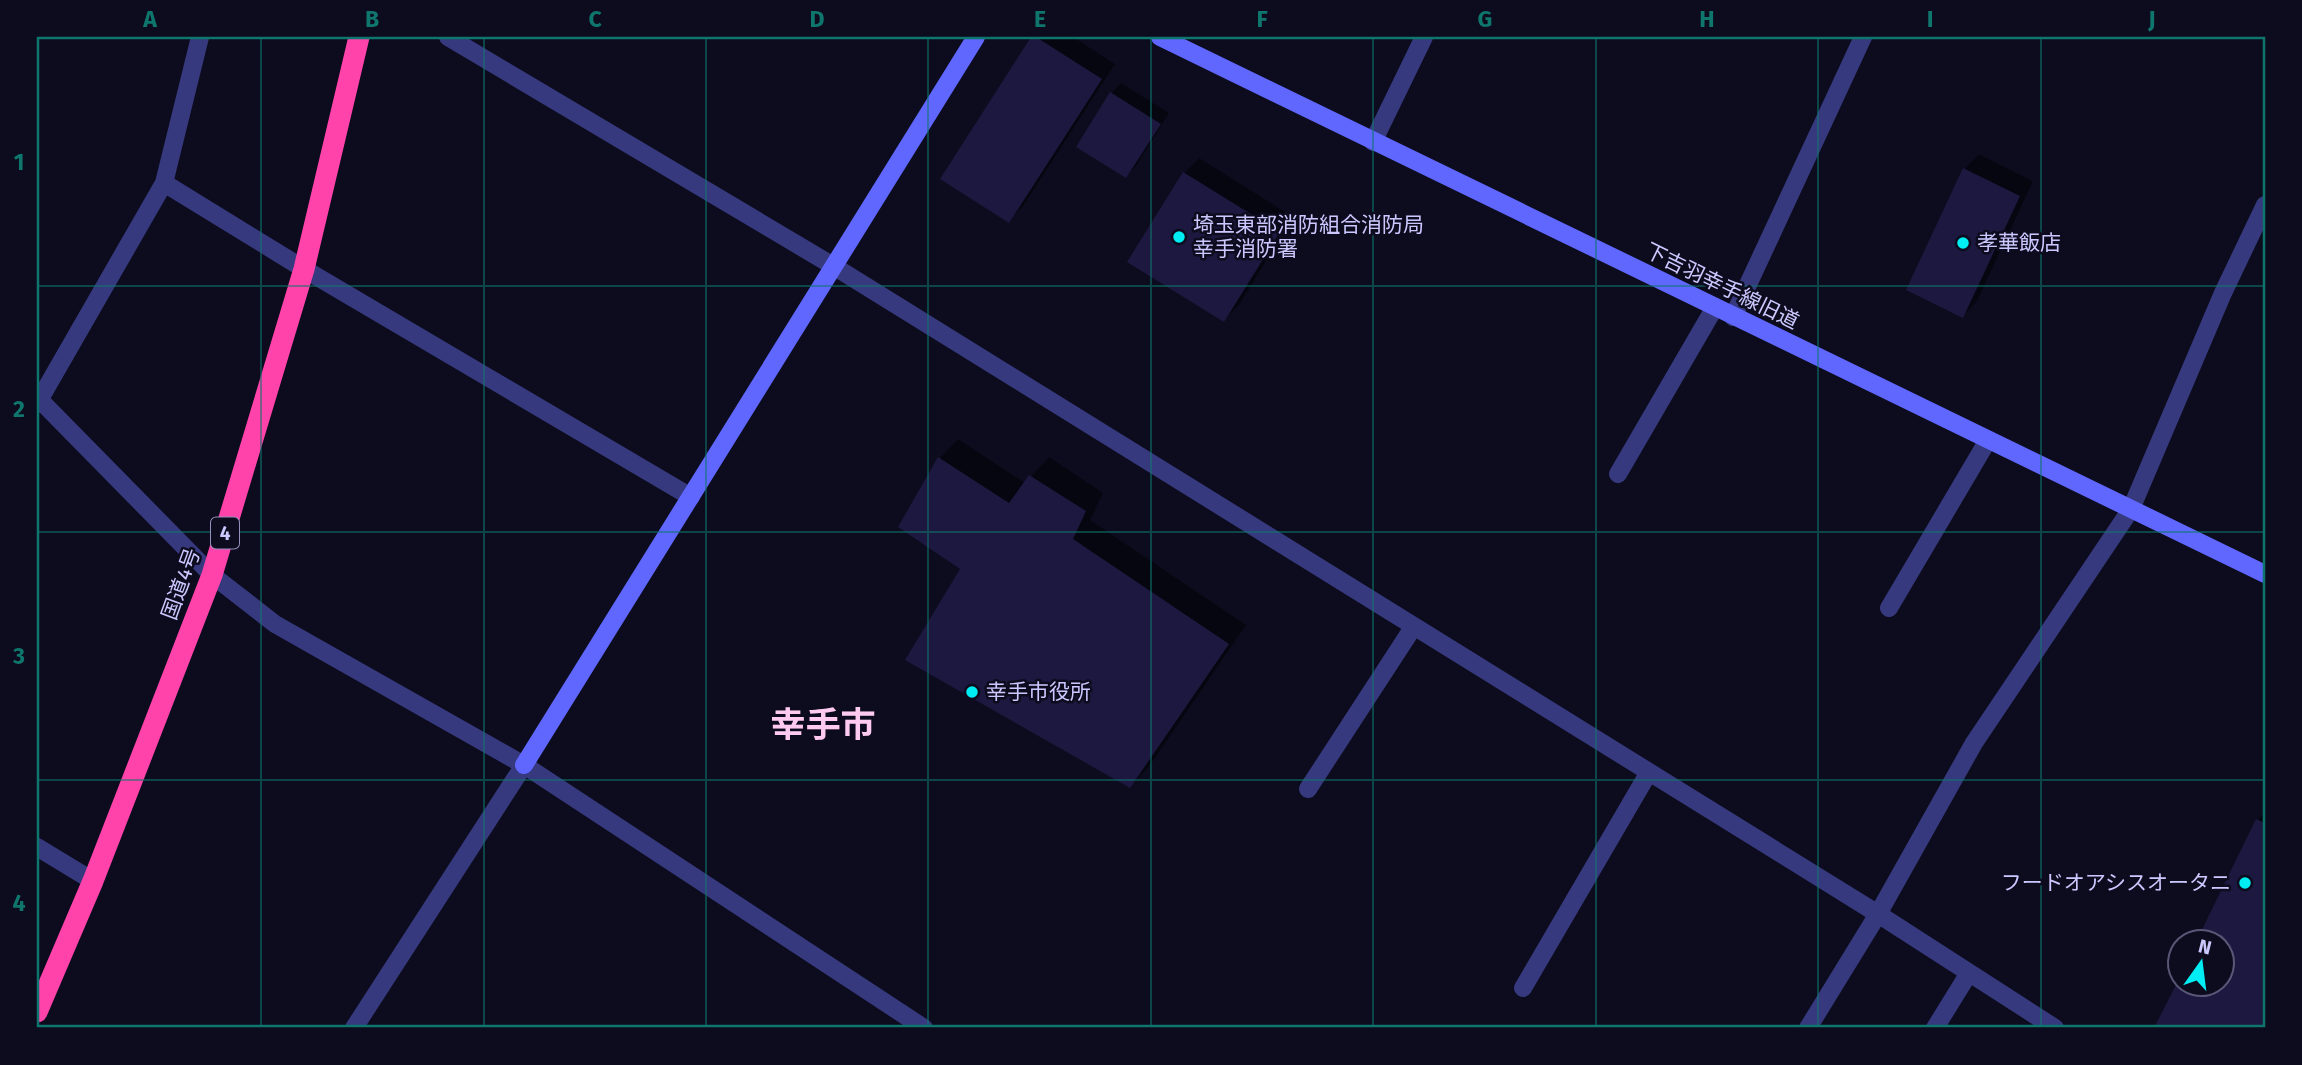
<svg xmlns="http://www.w3.org/2000/svg" width="2302" height="1065" font-family="'Fira Sans','Noto Sans JP',sans-serif">
<style>
.shadow{fill:#0007}
.building{fill:#1d183f}
.lines{fill:none;stroke-linecap:round;stroke-linejoin:round}
.street{stroke:#36397d;stroke-width:18}
.secondary{stroke:#5f67ff;stroke-width:18}
.highway{stroke:#ff43ab;stroke-width:21}
.grid{fill:none;stroke:#0f766e;stroke-width:2;stroke-opacity:0.55}
.poi-dot{fill:#00edf3;stroke:#0d0c1e;stroke-width:2.5}
.labels{text-anchor:middle;dominant-baseline:central;stroke-width:5;stroke-linejoin:round;paint-order:stroke}
.shield{fill:#0d0c1e;stroke:#9290bc;stroke-width:2}
.shield-label{font-size:19px;font-weight:bold;fill:#cbc8ff}
.poi-label{font-size:21px;fill:#cbc8ff;stroke:#0d0c1e;text-anchor:start}
.street-label{font-size:21px;fill:#cbc8ff;stroke:#0d0c1e}
.town-label{font-size:35px;font-weight:bold;fill:#ffcaf0;stroke:#0d0c1e}
.neatline{fill:none;stroke:#0f766e;stroke-width:2.5}
.grid-label{font-size:23px;text-anchor:middle;font-weight:bold;fill:#0f766e}
</style>
<rect width="100%" height="100%" fill="#0d0c1e"/>
<path class="shadow" d="M1033,37H1073L1115,64L1023,206L1008,221L942,178Z
M1121,83L1169,113L1136,166L1126,176L1112,93Z
M1979,154L2033,181L1977,301L1963,316L1909,289L1964,169Z
M1199,158L1293,217L1239,305L1224,320L1185,173Z
M958,439L1025,483L1049,457L1103,493L1090,520L1246,625L1148,768L1130,786L962,569L901,527L940,458Z
M2265,812V1028H2156L2180,981V984H2222V942H2198L2258,820Z"/>
<path class="building" d="M1031,37H1036L1102,79L1009,223L940,179Z
M1110,92L1161,124L1126,178L1076,147Z
M1963,168L2020,196L1963,318L1906,290Z
M1183,172L1280,232L1224,322L1127,262Z
M938,457L1009,503L1029,475L1086,511L1073,539L1229,644L1130,788L905,660L960,569L898,527Z
M2256,819L2265,823V1028H2154L2180,977V984H2222V942H2196Z"/>
<g class="lines">
<path class="street" d="M448,37L835,267L1878,914L2055,1028
M1373,142L1424,37
M164,183L304,269L691,497
M1733,317L1863,37
M37,397L212,575L275,624L524,765L924,1028
M37,404L164,183L200,37
M1618,474L1715,307
M1889,608L1988,440
M1308,789L1414,626
M37,847L93,881
M1523,988L1649,772
M354,1028L524,765
M1808,1028L1878,914L1974,743L2131,509L2223,293L2265,205
M1935,1028L1969,973"/>
<path class="secondary" d="M1160,37L2265,574
M524,765L976,37"/>
<path class="highway" d="M37,1012L93,881L212,575L304,269L359,37"/>
</g>
<path class="grid" d="M261,37V1028M484,37V1028M706,37V1028M928,37V1028M1151,37V1028M1373,37V1028M1596,37V1028M1818,37V1028M2041,37V1028M37,286H2265M37,532H2265M37,780H2265"/>
<g class="poi-dot">
<circle cx="1179" cy="237" r="7"/>
<circle cx="1963" cy="243" r="7"/>
<circle cx="972" cy="692" r="7"/>
<circle cx="2245" cy="883" r="7"/>
</g>
<g class="labels">
<rect class="shield" x="211" y="517.5" width="28" height="31" rx="5"/>
<g class="shield-label">
<text x="225" y="533">4</text>
</g>
<g class="poi-label">
<text x="1193" y="225">埼玉東部消防組合消防局<tspan x="1193" dy="24">幸手消防署</tspan></text>
<text x="1977" y="243">孝華飯店</text>
<text x="986" y="692">幸手市役所</text>
<text x="2231" y="883" text-anchor="end">フードオアシスオータニ</text>
</g>
<g class="street-label">
<text transform="translate(1722 286) rotate(26)">下吉羽幸手線旧道</text>
<text transform="translate(181 584) rotate(-70)">国道4号</text>
</g>
<g class="town-label">
<text x="823" y="725">幸手市</text>
</g>
</g>
<rect width="2302" height="1065" fill="none" stroke="#0d0c1e" stroke-width="77"/>
<g transform="translate(2201 963) rotate(14)"><circle r="33" fill="#0d0c1e" stroke="#595778" stroke-width="2"/>
<path d="M0-5L12 26L0 18L-12 26Z" fill="#00edf3"/>
<text y="-10" font-size="19" font-weight="bold" text-anchor="middle" fill="#cbc8ff">N</text>
</g>
<rect x="38" y="38" width="2226" height="988" class="neatline"/>
<g class="grid-label">
<text x="150" y="27">A</text>
<text x="372" y="27">B</text>
<text x="595" y="27">C</text>
<text x="817" y="27">D</text>
<text x="1040" y="27">E</text>
<text x="1262" y="27">F</text>
<text x="1485" y="27">G</text>
<text x="1707" y="27">H</text>
<text x="1930" y="27">I</text>
<text x="2152" y="27">J</text>
<text x="19" y="170">1</text>
<text x="19" y="417">2</text>
<text x="19" y="664">3</text>
<text x="19" y="911">4</text>
</g>
</svg>
